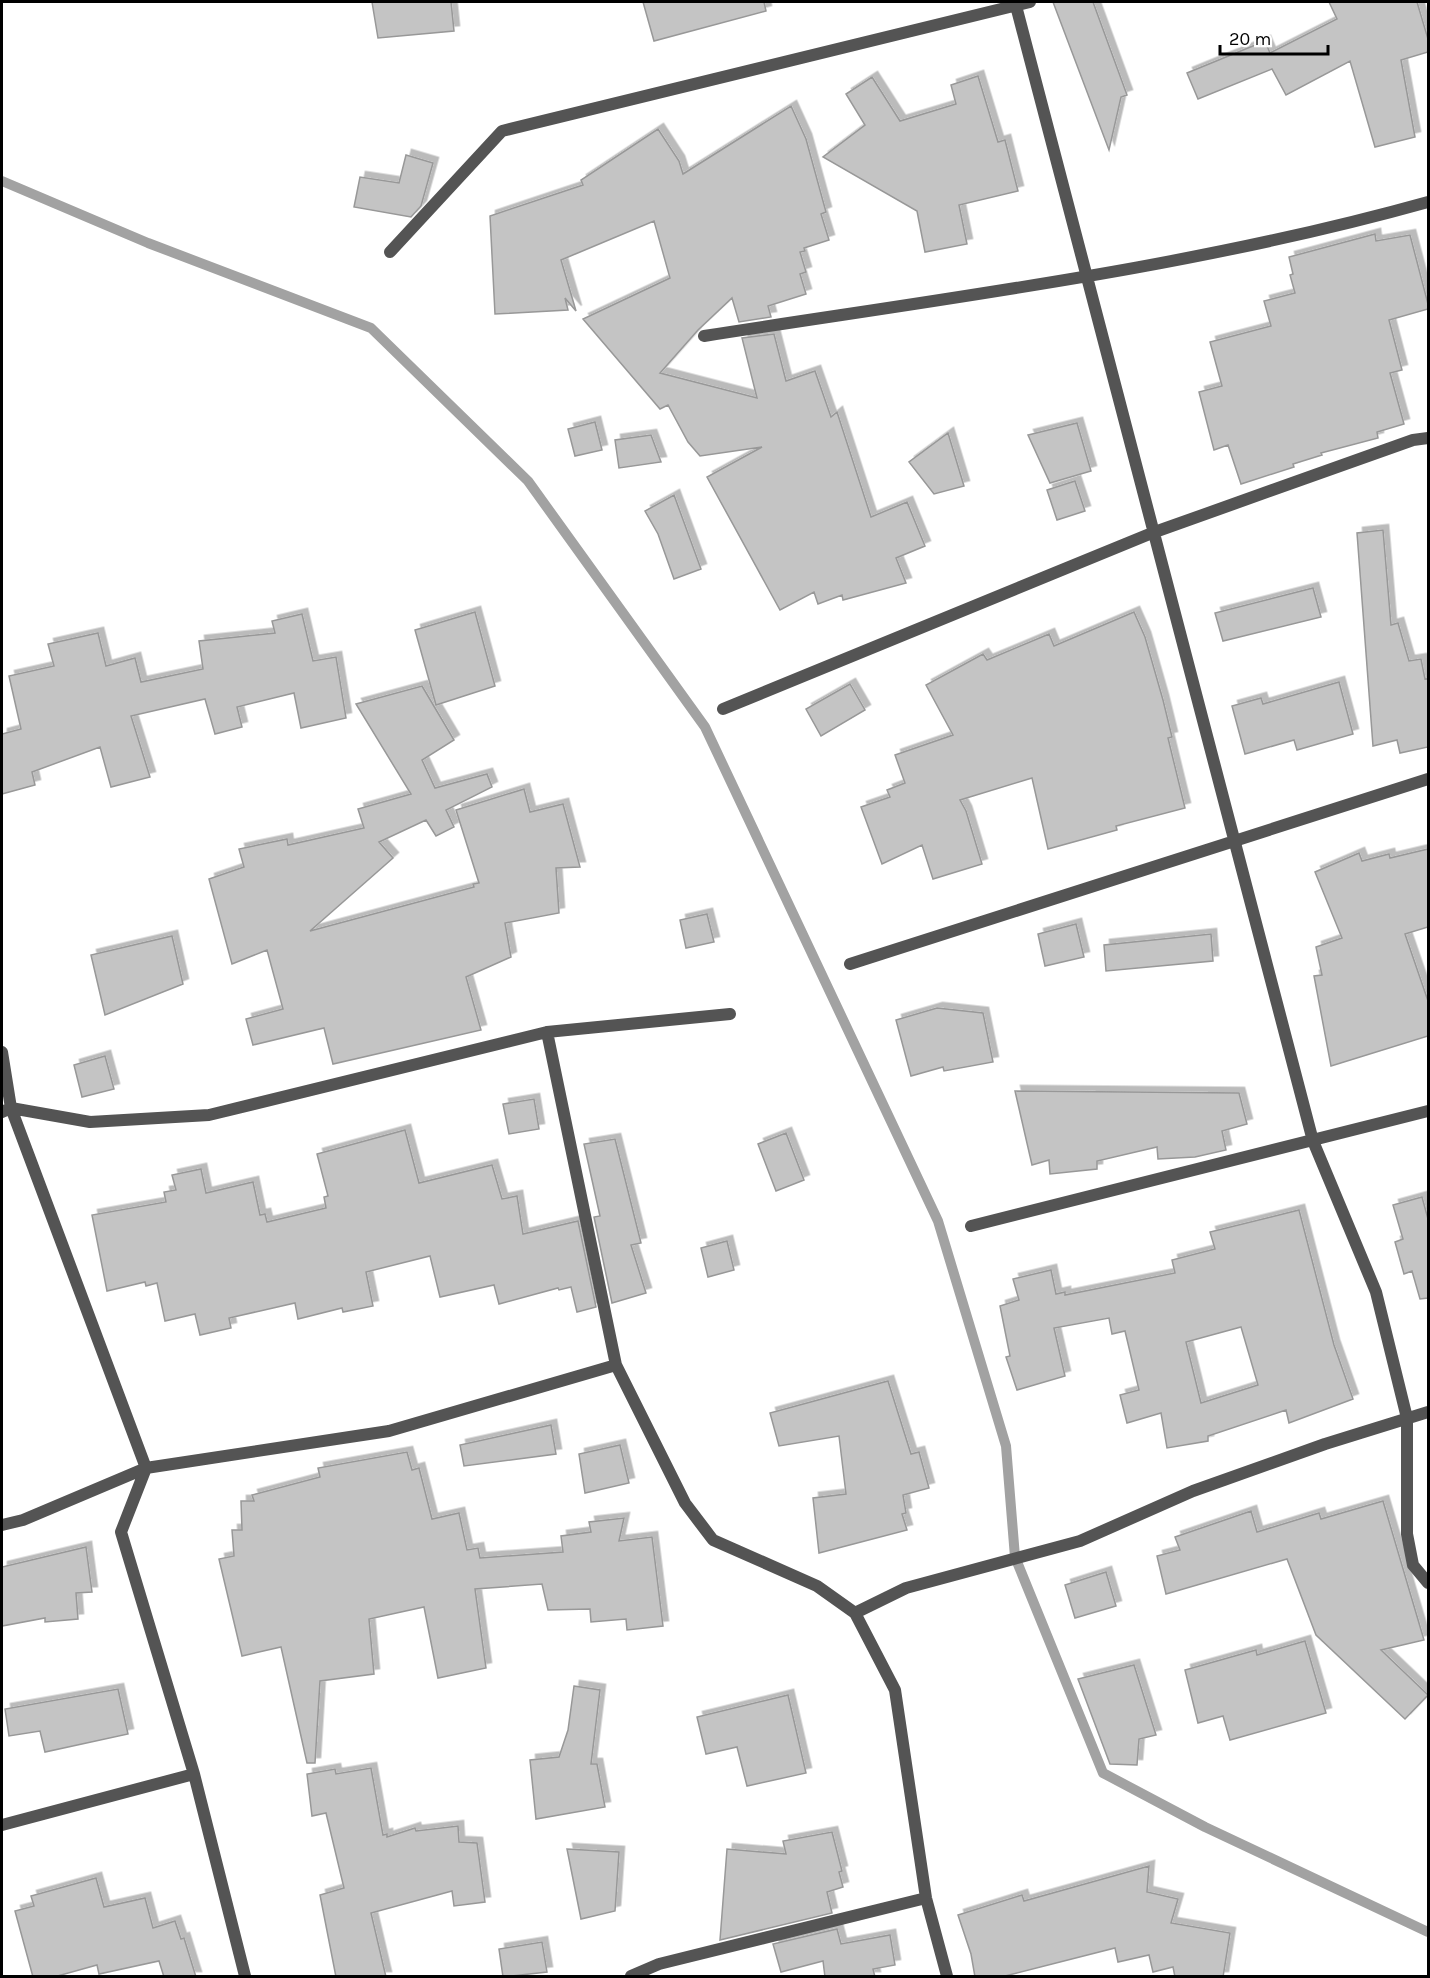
<svg xmlns="http://www.w3.org/2000/svg" width="1430" height="1978" font-family="Karla,sans-serif">
<style>
.lines{fill:none;stroke-linecap:round;stroke-linejoin:round}
.stream{stroke:#a2a2a2;stroke-width:10}
.building{fill:#c4c4c4;stroke:#989898;stroke-width:1.5;fill-rule:evenodd;filter:url(#shadow)}
.minor{stroke:#545454;stroke-width:12}
</style>
<defs>
<filter id="shadow"><feDropShadow dx="5.5" dy="-5.5" stdDeviation="0" flood-color="#0004"/></filter>
</defs>
<rect width="100%" height="100%" fill="#fff"/>
<g class="lines">
<path class="stream" d="M2,181L148,243L371,328L528,481L705,727L938,1221L1006,1446L1015,1557L1103,1773L1205,1827L1428,1932"/>
</g>
<path class="building" d="M372,2H451L454,31L378,38Z
M643,2H764L766,11L654,41Z
M1053,2H1093L1127,95L1121,97L1109,150Z
M1329,2H1417L1428,39V52L1401,60L1415,137L1375,147L1350,61L1286,95L1272,69L1198,99L1187,73L1265,41L1270,53L1337,19Z
M978,76L998,142L1005,140L1018,191L959,205L967,244L925,252L917,211L823,157L865,125L846,94L872,77L900,121L956,104L951,85Z
M791,106L806,139L826,212L821,214L829,240L804,248L805,251L800,252L806,272L800,274L806,294L768,306L771,317L739,322L732,298L698,330L660,373L757,398L742,338L774,334L786,381L815,371L831,417L837,412L871,517L907,502L925,546L896,558L906,583L843,600L842,595L818,604L814,592L780,610L707,477L762,447L700,456L688,442L668,405L660,409L583,319L670,278L654,221L561,260L576,311L565,298L568,310L495,314L490,216L583,185L581,180L658,129L679,161L683,174Z
M406,155L433,163L421,206L411,217L354,207L360,177L399,183Z
M1375,234L1376,241L1410,235L1428,304V309L1389,320L1402,370L1390,373L1404,424L1377,432L1378,438L1321,453L1322,455L1293,464L1294,467L1241,484L1228,445L1214,450L1199,392L1222,386L1210,342L1271,326L1264,301L1295,293L1290,275L1293,274L1289,257Z
M595,422L602,450L575,456L568,429Z
M1077,423L1091,471L1050,483L1028,435Z
M948,433L964,486L934,494L909,462Z
M651,435L661,462L619,468L615,440Z
M1075,481L1085,511L1057,520L1047,490Z
M674,495L701,569L674,579L658,534L645,511Z
M1383,530L1391,625L1398,623L1409,661L1421,659L1425,679L1428,678V747L1400,753L1397,740L1373,746L1357,533Z
M1313,588L1321,617L1223,641L1215,613Z
M475,612L495,686L436,705L415,630Z
M1134,612L1145,637L1163,700L1172,737L1168,738L1185,808L1116,826L1117,830L1048,849L1032,778L960,800L966,811L982,864L933,879L922,845L882,864L861,807L890,797L887,790L905,783L895,755L953,735L926,685L983,654L987,660L1049,634L1054,646Z
M302,614L313,661L336,657L346,718L301,728L294,693L237,707L242,727L215,734L205,699L131,716L150,777L111,787L100,747L32,772L35,785L2,794V734L21,729L9,676L54,666L48,644L98,633L106,666L135,658L141,682L203,669L199,641L275,633L272,621Z
M1339,682L1353,734L1297,750L1294,740L1245,754L1232,706L1261,698L1263,704Z
M850,684L865,710L821,736L806,709Z
M422,686L454,740L422,760L435,788L487,774L492,787L446,810L454,827L436,836L426,820L379,842L393,858L310,931L474,887L473,884L479,883L456,810L524,789L530,812L563,804L580,867L556,868L559,913L505,923L511,957L466,977L481,1030L333,1064L324,1028L253,1045L246,1019L283,1009L267,950L232,964L209,879L244,867L239,849L287,839L288,845L364,828L358,809L411,794L356,704Z
M1428,849V927L1405,934L1428,1001V1036L1331,1066L1314,976L1322,975L1316,947L1342,938L1315,872L1359,853L1362,861L1389,854L1390,858Z
M707,914L714,942L686,948L680,920Z
M1076,924L1084,957L1045,966L1038,934Z
M1211,934L1213,961L1106,971L1104,945Z
M172,936L183,984L105,1015L91,955Z
M937,1008L983,1013L993,1062L944,1071L943,1067L911,1076L896,1020Z
M105,1056L114,1089L82,1097L74,1065Z
M1015,1091L1239,1093L1247,1124L1222,1131L1226,1150L1195,1157L1158,1159L1157,1147L1097,1161V1169L1050,1174L1049,1160L1032,1165Z
M534,1099L539,1129L509,1134L503,1104Z
M405,1130L419,1183L492,1165L502,1199L517,1196L523,1234L578,1221L596,1307L577,1312L571,1287L559,1290L558,1288L499,1304L494,1285L440,1297L430,1256L366,1272L373,1306L343,1312L342,1308L298,1319L295,1303L229,1318L231,1328L200,1335L195,1314L165,1321L157,1283L146,1286L145,1282L107,1291L92,1215L166,1202L164,1192L176,1190L172,1175L201,1169L206,1193L253,1182L260,1215L265,1214L267,1222L326,1208L324,1197L328,1196L317,1154Z
M786,1133L804,1180L776,1191L758,1144Z
M615,1139L641,1243L631,1245L646,1293L612,1303L594,1217L600,1216L584,1144Z
M1422,1197L1428,1219V1298L1420,1299L1412,1271L1404,1274L1395,1242L1403,1239L1393,1205Z
M1299,1210L1334,1345L1353,1399L1289,1423L1286,1410L1208,1436V1441L1167,1448L1161,1413L1127,1423L1120,1395L1139,1390L1125,1331L1112,1334L1109,1318L1054,1328L1065,1376L1017,1390L1006,1357L1010,1356L1000,1306L1019,1300L1013,1279L1051,1270L1056,1294L1065,1292V1295L1175,1273L1172,1260L1215,1249L1210,1232ZM1241,1327L1258,1385L1201,1403L1186,1342Z
M727,1241L734,1270L708,1277L701,1248Z
M888,1381L911,1454L919,1452L929,1488L903,1495L906,1513L902,1514L907,1530L819,1553L813,1498L846,1494L839,1436L779,1446L770,1413Z
M551,1425L556,1454L464,1466L460,1445Z
M620,1445L629,1483L585,1493L579,1454Z
M407,1452L412,1470L419,1468L432,1519L459,1513L467,1550L478,1548L480,1558L563,1552L561,1536L591,1532L589,1522L624,1518L619,1541L652,1537L663,1626L627,1630L626,1619L591,1622L590,1609L548,1610L542,1584L475,1589L486,1668L438,1678L424,1607L369,1619L374,1674L320,1681L315,1763H307L281,1647L242,1656L219,1559L234,1556L232,1530H242L241,1501H254L252,1495L320,1477L318,1468Z
M1383,1501L1424,1640L1381,1650L1428,1695L1405,1719L1316,1635L1287,1559L1166,1594L1157,1556L1180,1550L1175,1537L1251,1511L1257,1532L1319,1513L1321,1519Z
M86,1547L92,1592L76,1593L78,1619L45,1622V1618L2,1626V1567Z
M1106,1572L1116,1606L1075,1618L1065,1585Z
M1305,1641L1326,1713L1230,1740L1223,1716L1198,1723L1185,1670L1256,1650L1257,1655Z
M1134,1665L1156,1735L1139,1739L1137,1765L1110,1764L1078,1679Z
M574,1686L600,1690L591,1764H597L605,1807L536,1819L530,1760L559,1757L568,1730Z
M118,1689L128,1734L45,1752L40,1731L9,1736L5,1709Z
M788,1695L806,1773L747,1786L737,1747L706,1754L697,1717Z
M371,1768L383,1835L387,1834V1837L415,1828L416,1831L458,1826L459,1842L477,1843L485,1902L454,1906L452,1891L371,1913L386,1977H336L320,1895L344,1888L326,1813L312,1816L307,1774L335,1769L336,1774Z
M832,1832L842,1871L839,1872L843,1887L827,1892L832,1913L720,1940L727,1849L786,1854L783,1841Z
M567,1849L619,1852L615,1911L581,1919Z
M1149,1866L1147,1892L1178,1899L1171,1923L1230,1933L1223,1977H1175L1173,1967L1153,1972L1149,1955L1118,1962L1115,1948L1001,1977H975L971,1954L958,1915L1022,1895L1024,1901Z
M96,1878L104,1907L145,1898L153,1928L175,1921L181,1939L184,1938L196,1977H164L159,1961L99,1974L97,1965L54,1977H33L15,1911L34,1906L31,1896Z
M837,1929L841,1944L890,1935L895,1965L873,1969L875,1977H825L823,1961L781,1972L773,1944Z
M542,1942L547,1972L503,1977L499,1949Z"/>
<g class="lines">
<path class="minor" d="M1015,2L1313,1141L1376,1292L1407,1418V1534L1413,1565L1428,1583
M390,252L502,131L1030,2
M704,336C946,298 1192,268 1428,202
M723,709L1152,533L1413,440L1428,438
M850,964L1428,779
M547,1032L616,1365L685,1503L713,1540L817,1586L855,1613L895,1690L926,1898L947,1976
M2,1052L11,1108L146,1468L121,1532L194,1774L245,1976
M2,1112L11,1108L90,1122L209,1115L547,1032L730,1014
M971,1226L1428,1111
M2,1525L23,1520L146,1468L389,1431L616,1365
M855,1613L906,1588L1080,1541L1193,1491L1325,1444L1428,1412
M2,1825L194,1774
M631,1976L659,1964L926,1898"/>
</g>
<rect width="1430" height="1978" fill="none" stroke="#000000" stroke-width="6"/>
<path d="M1220 45v9h108v-9" fill="none" stroke="#000000" stroke-width="3"/>
<text x="1229" y="45" font-size="18" fill="#000000" stroke="#ffffff" stroke-width="4.5" paint-order="stroke">20 m</text>
</svg>
